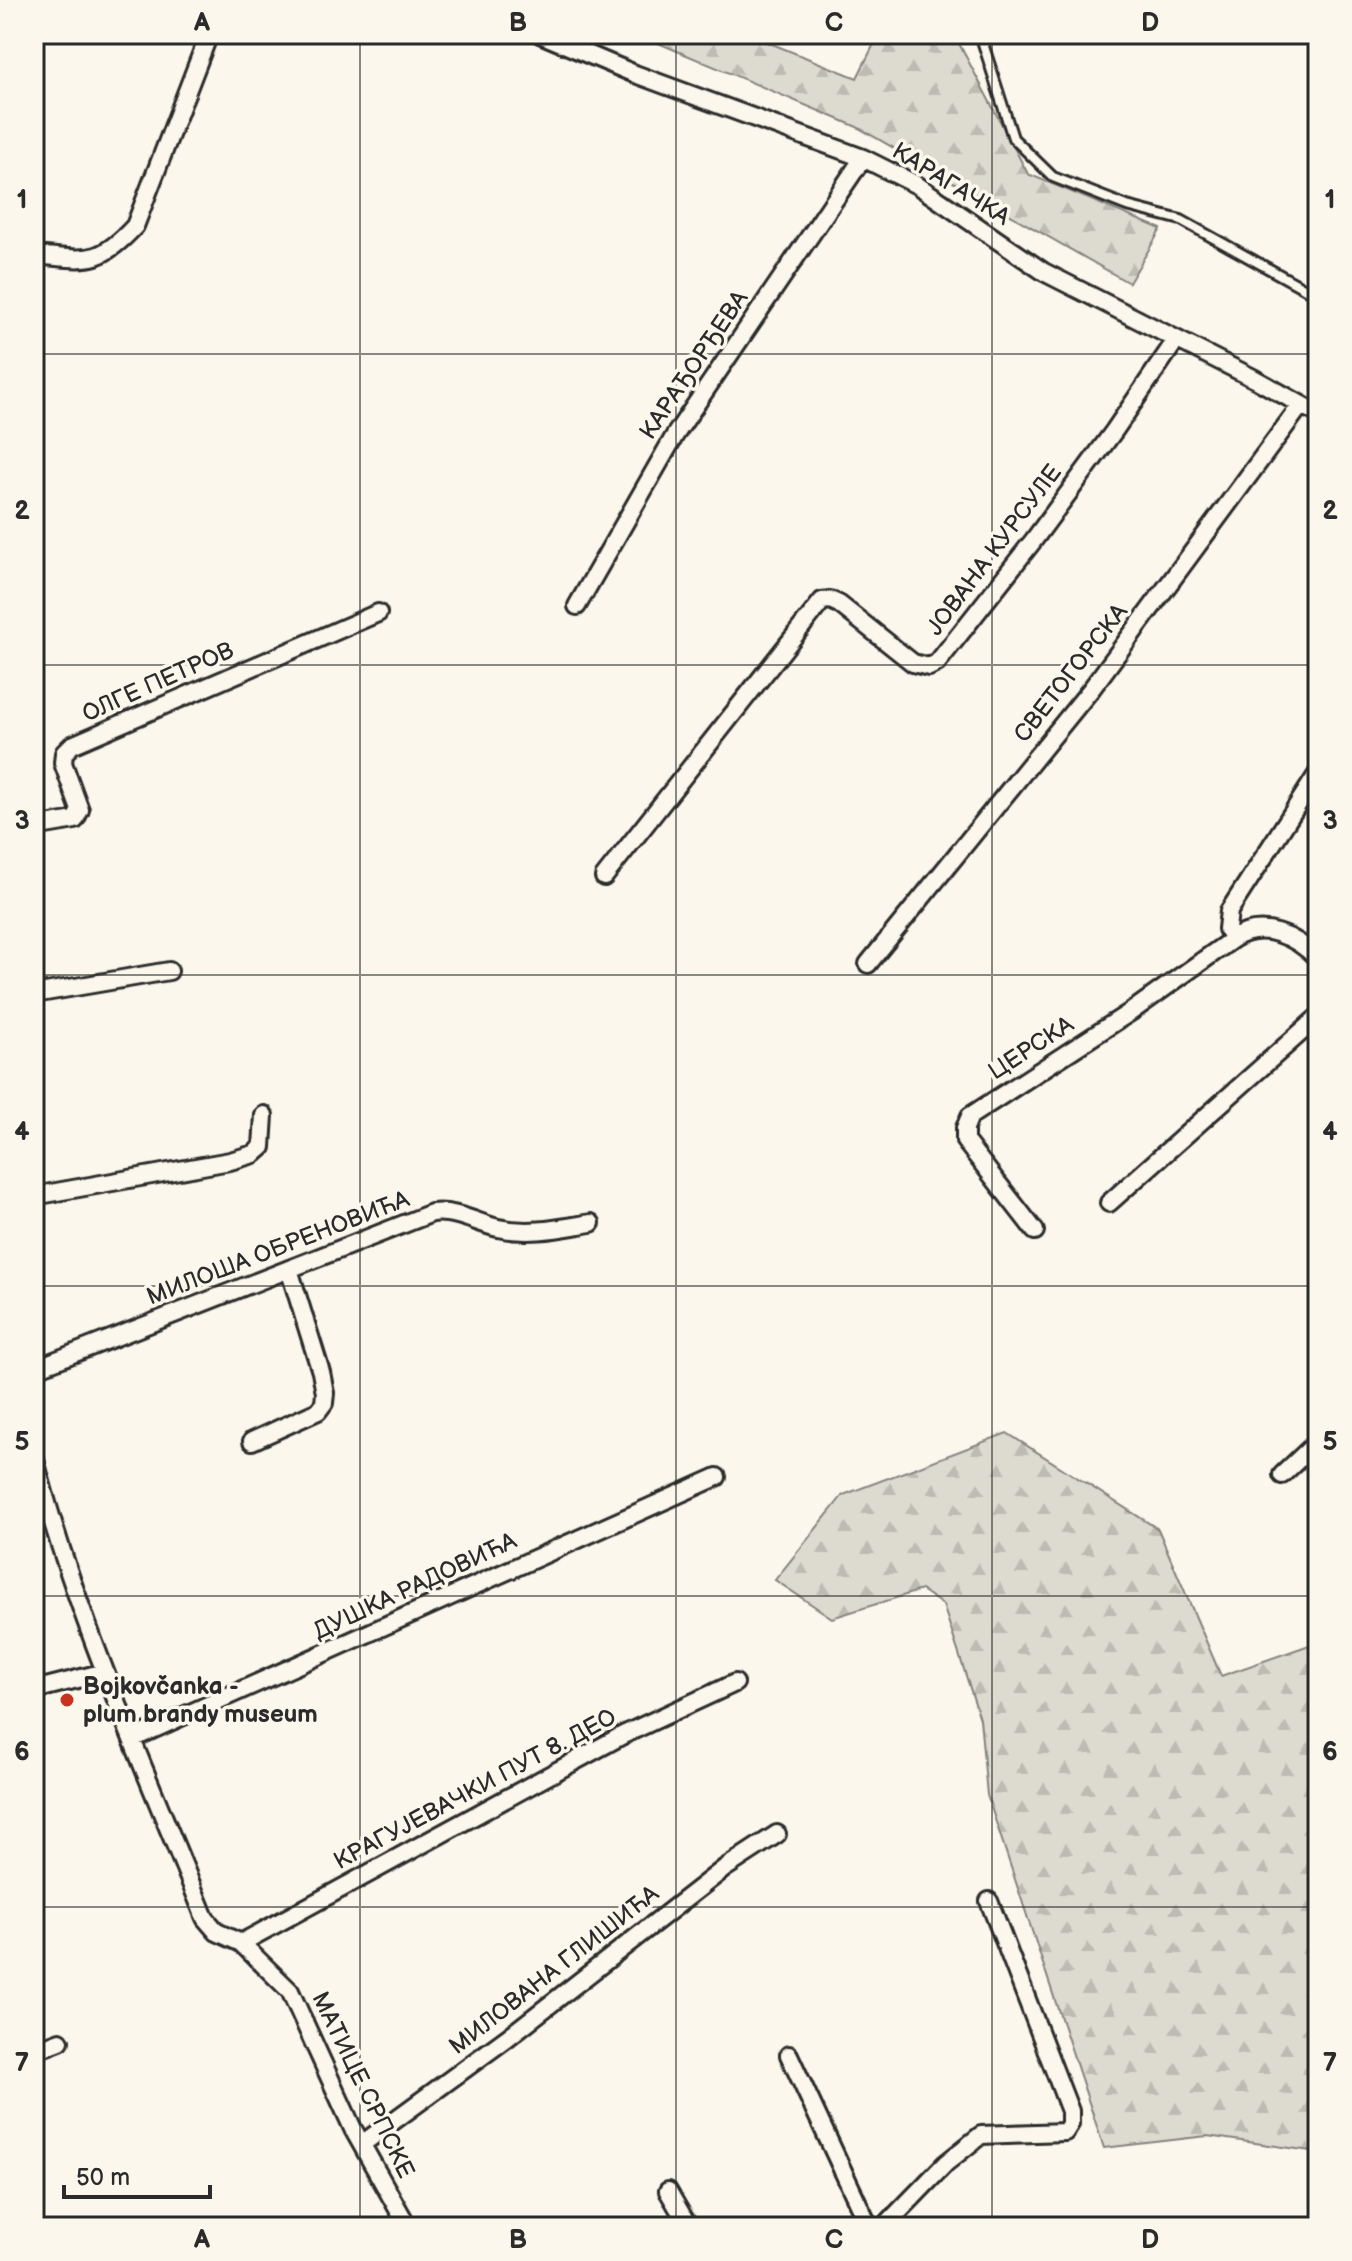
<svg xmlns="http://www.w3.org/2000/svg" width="1352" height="2261" font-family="'Balsamiq Sans',sans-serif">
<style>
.forest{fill:url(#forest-firs);stroke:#84827e;stroke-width:2}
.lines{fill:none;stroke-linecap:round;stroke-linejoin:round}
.lane-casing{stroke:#2b2b2b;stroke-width:14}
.street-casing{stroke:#2b2b2b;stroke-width:22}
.lane{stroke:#fbf7ec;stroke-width:8}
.street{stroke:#fbf7ec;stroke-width:16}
.grid{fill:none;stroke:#2b2b2b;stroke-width:2;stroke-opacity:0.55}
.poi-dot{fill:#c8321e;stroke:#fbf7ec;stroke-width:3}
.labels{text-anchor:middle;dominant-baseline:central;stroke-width:7;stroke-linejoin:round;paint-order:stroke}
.street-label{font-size:24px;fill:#2b2b2b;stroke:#fbf7ec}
.poi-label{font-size:24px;font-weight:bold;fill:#2b2b2b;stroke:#fbf7ec;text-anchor:start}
.neatline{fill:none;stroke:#2b2b2b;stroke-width:3}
.grid-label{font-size:26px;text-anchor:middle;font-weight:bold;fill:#2b2b2b}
</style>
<defs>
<pattern id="forest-firs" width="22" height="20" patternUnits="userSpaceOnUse" patternTransform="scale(2)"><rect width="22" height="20" fill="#dddad0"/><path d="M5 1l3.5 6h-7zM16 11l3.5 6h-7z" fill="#bebbb3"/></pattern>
</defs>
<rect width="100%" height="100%" fill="#fbf7ec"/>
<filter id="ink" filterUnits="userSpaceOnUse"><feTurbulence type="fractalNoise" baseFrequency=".0125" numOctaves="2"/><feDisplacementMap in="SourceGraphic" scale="16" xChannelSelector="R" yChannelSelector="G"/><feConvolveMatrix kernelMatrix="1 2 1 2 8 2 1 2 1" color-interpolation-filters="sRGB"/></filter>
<g filter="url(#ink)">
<path class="forest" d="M637,34H747L857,78L879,34H954L1028,174L1161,229L1129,283L857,127Z
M1007,1433L1158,1529L1221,1676L1318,1642V2152L1207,2136L1104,2148L987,1795L980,1719L943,1605L921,1590L832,1618L775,1580L843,1495Z"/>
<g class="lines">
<g class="lane-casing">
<path id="lane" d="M980,34L1013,138L1053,177L1127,206L1181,220L1318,296"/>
</g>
<g class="street-casing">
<path id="street" d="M540,34L635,74L863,158L917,185L1044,272L1255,379L1318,414
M34,255C87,259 97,267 135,226L209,34
M577,606L675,435L863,158
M34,827L75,820L80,810L63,763L64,753L72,745L378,613
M604,877L822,601L830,600L839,604L913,663L929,667L937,663L1033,541L1114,431L1176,340
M1233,939C1262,920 1296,936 1318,959
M868,964L1092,688L1301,405
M34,994L169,971
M34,1196L230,1161L254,1154L262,1147L264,1115
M1109,1203L1318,1017
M1035,1231L965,1141V1128L970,1116L1132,1011L1233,939L1227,929L1229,911L1318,773
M34,1369L432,1213C455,1210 477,1223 498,1228C530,1235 560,1228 591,1223
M252,1441L318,1411L324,1403L325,1393L321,1372L289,1269
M34,1456C75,1615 144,1766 205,1918L217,1932L241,1943L290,1991L353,2129L408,2227
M1282,1475L1318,1441
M34,1690L105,1672
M132,1739L717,1477
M241,1943L623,1735L735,1683
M34,2051L60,2041
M789,2055L869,2227
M362,2144L507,2038L725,1868L777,1834
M668,2191L689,2227
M884,2227L946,2163L981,2135L1065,2132L1070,2124V2111L989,1901"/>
</g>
<use href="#lane" class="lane"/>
<use href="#street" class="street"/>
</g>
</g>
<path class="grid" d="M360,34V2227M676,34V2227M992,34V2227M34,354H1318M34,665H1318M34,975H1318M34,1286H1318M34,1596H1318M34,1907H1318"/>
<circle class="poi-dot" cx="67" cy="1700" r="8"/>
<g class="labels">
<g class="street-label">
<text transform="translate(951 184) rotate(32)">КАРАГАЧКА</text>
<text transform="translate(694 365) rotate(-56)">КАРАЂОРЂЕВА</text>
<text transform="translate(994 550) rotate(-53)">ЈОВАНА КУРСУЛЕ</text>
<text transform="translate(1071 673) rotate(-52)">СВЕТОГОРСКА</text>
<text transform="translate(158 682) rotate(-24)">ОЛГЕ ПЕТРОВ</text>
<text transform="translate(1031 1048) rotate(-33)">ЦЕРСКА</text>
<text transform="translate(278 1248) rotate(-21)">МИЛОША ОБРЕНОВИЋА</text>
<text transform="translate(415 1586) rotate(-25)">ДУШКА РАДОВИЋА</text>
<text transform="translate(475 1789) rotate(-28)">КРАГУЈЕВАЧКИ ПУТ 8. ДЕО</text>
<text transform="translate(554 1970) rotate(-38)">МИЛОВАНА ГЛИШИЋА</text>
<text transform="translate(363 2085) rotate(64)">МАТИЦЕ СРПСКЕ</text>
</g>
<g class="poi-label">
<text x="83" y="1686">Bojkovčanka -<tspan x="83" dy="28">plum brandy museum</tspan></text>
</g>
</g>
<rect width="1352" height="2261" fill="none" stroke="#fbf7ec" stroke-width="88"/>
<path d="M64 2185v12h146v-12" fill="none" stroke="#2b2b2b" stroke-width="4"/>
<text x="76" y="2185" font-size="24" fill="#2b2b2b" stroke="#fbf7ec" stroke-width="6" paint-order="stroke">50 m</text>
<rect x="44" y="44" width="1264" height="2173" class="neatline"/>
<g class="grid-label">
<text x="202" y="31">A</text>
<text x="518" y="31">B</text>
<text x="834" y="31">C</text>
<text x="1150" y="31">D</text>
<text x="22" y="208">1</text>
<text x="1330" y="208">1</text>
<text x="22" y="519">2</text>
<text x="1330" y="519">2</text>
<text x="22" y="829">3</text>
<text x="1330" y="829">3</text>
<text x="22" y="1140">4</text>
<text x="1330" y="1140">4</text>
<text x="22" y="1450">5</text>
<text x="1330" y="1450">5</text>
<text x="22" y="1760">6</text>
<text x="1330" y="1760">6</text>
<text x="22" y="2071">7</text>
<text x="1330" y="2071">7</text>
<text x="202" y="2248">A</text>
<text x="518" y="2248">B</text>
<text x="834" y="2248">C</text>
<text x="1150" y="2248">D</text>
</g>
</svg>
